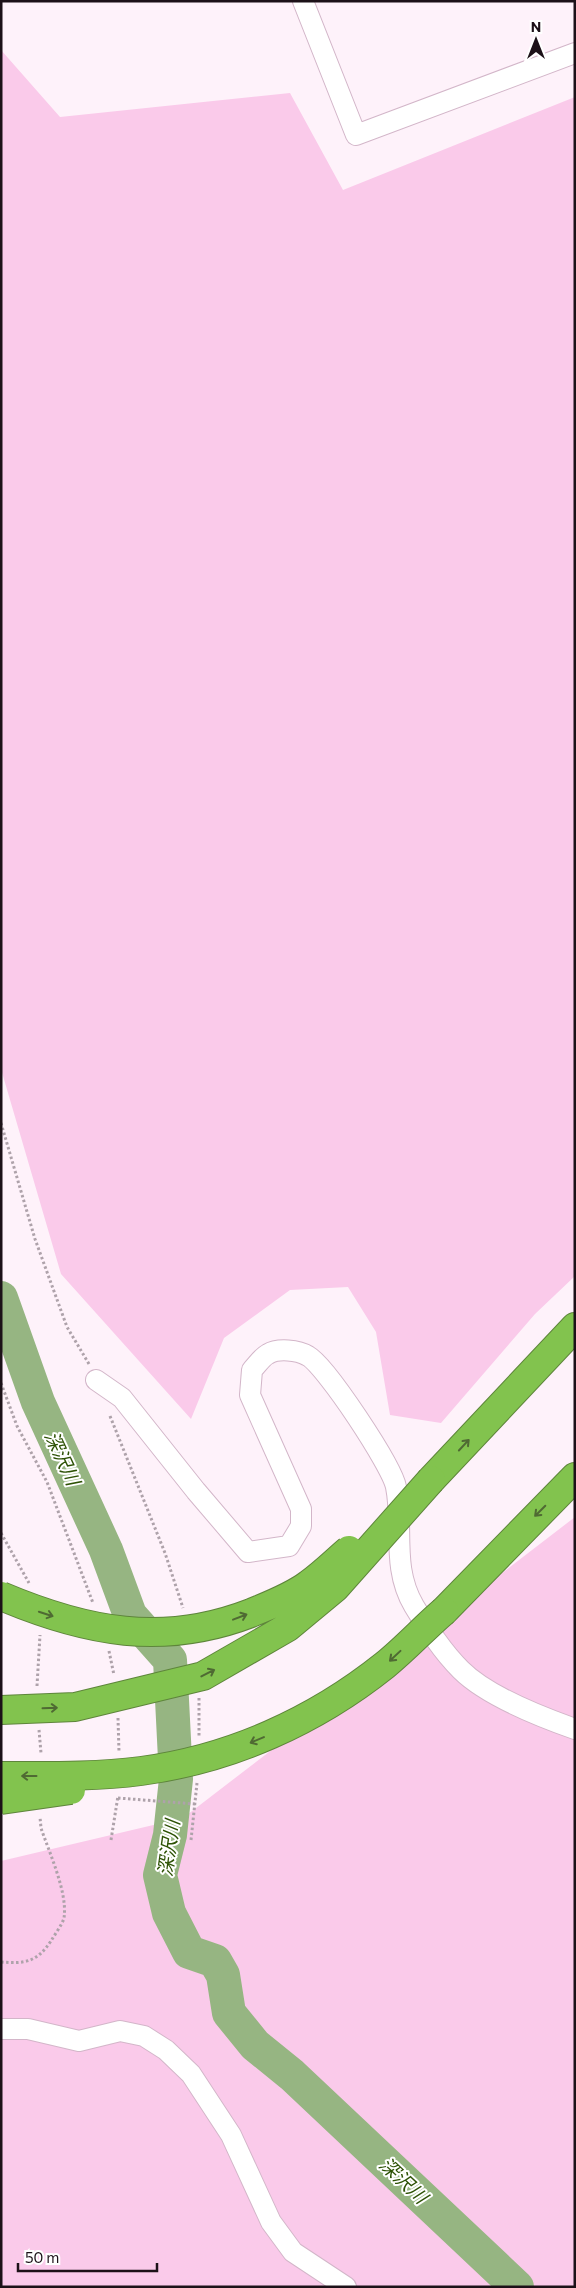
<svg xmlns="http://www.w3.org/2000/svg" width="576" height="2288" font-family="Commissioner,'Noto Sans JP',sans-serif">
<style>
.green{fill:#facaea}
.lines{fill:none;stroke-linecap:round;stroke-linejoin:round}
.river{stroke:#96b582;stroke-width:34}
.minor-casing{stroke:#d3b6c9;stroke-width:22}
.highway-casing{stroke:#5e853b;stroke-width:30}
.path{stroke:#aea2aa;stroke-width:3;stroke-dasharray:2.5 2.5;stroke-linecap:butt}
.minor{stroke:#fff;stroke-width:20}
.highway{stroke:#82c34e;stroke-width:28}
.highway-bridge-casing{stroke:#5e853b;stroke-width:30;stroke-linecap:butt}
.highway-bridge{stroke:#82c34e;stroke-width:28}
.oneway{stroke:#4f6a33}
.labels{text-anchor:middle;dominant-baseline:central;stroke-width:4;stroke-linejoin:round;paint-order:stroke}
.water-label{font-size:19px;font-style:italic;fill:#2c5104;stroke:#fff}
</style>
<rect width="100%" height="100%" fill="#fef2fa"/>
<path class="green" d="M1,50L60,117L290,93L343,190L575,97V1276L535,1314L441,1423L390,1415L376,1332L348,1287L290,1290L224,1338L191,1419L61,1274L1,1069Z
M575,1517V2287H1V1861L183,1818Z"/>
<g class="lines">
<path class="river" d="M1,1298L38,1402L106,1550L130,1615L170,1660L176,1779L170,1835L160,1875L169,1913L189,1952L215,1961L223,1975L229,2013L255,2045L292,2075L517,2287"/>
<g class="minor-casing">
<path id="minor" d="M303,1L356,135L575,53
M96,1380L122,1398L196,1491L248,1552L289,1546L301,1526V1509L250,1395L252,1370C257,1365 262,1357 268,1354C278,1348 298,1350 308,1356C326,1366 392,1466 396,1487C404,1527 391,1567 414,1606C428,1629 442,1651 461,1670C486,1695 541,1717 575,1729
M1,2029H28L79,2041L120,2031L144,2036L166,2050L191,2074L231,2135L271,2222L293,2252L346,2287"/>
</g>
<g class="highway-casing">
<path id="highway" d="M431,1480L575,1327
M444,1611L575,1477"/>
</g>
<path class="path" d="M1,1123L35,1239L67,1327L89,1364
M1,1383L17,1426L47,1482L93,1603
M110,1416L165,1553L183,1608
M1,1533L29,1583
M109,1651L114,1675
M37,1686L40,1635
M199,1698V1737
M118,1718L119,1752
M39,1730L41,1753
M118,1798L195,1804
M111,1840L118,1796
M191,1840L197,1783
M1,1962C25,1964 37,1962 51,1941C55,1934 62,1925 64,1918C68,1893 49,1852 41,1828L40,1817"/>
<use href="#minor" class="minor"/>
<use href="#highway" class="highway"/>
<g class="highway-bridge-casing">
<path id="highway-bridge" d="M1,1596C86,1632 163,1647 251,1613C270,1605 292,1597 309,1584C323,1574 336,1561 349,1550
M1,1710L75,1707L203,1676L288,1627L335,1588L431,1480
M1,1776C48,1776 95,1777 141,1771C231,1759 315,1721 385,1665C406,1648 424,1628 444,1611
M1,1800L71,1790"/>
</g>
<use href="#highway-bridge" class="highway-bridge"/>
</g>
<defs><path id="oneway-shaft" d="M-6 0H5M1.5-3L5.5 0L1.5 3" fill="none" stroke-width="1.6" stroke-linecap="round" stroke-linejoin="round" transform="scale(1.25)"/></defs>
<g class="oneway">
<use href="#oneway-shaft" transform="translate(464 1445) rotate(-47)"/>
<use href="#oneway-shaft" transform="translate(540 1511) rotate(135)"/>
<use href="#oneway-shaft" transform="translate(46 1614) rotate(18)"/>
<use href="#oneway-shaft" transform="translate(240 1617) rotate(-21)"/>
<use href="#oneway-shaft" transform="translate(395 1656) rotate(137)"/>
<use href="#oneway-shaft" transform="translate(208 1673) rotate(-27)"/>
<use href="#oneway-shaft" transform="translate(50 1708) rotate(-2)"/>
<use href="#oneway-shaft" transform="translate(257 1740) rotate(157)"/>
<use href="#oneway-shaft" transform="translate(29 1776) rotate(180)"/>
</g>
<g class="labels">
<g class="water-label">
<text transform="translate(63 1458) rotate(65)">深沢川</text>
<text transform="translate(168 1848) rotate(-82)">深沢川</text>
<text transform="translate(404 2180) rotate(43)">深沢川</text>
</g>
</g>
<rect width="576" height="2288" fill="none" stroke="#1c1118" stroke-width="5"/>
<g transform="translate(536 40)" stroke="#ffffff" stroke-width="4" paint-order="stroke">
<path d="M0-4L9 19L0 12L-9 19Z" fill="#1c1118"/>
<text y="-8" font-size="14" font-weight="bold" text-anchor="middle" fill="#1c1118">N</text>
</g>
<path d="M18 2263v8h139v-8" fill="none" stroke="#1c1118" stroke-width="2.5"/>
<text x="25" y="2263" font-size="15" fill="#1c1118" stroke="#ffffff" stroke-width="4" paint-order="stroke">50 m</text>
</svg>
